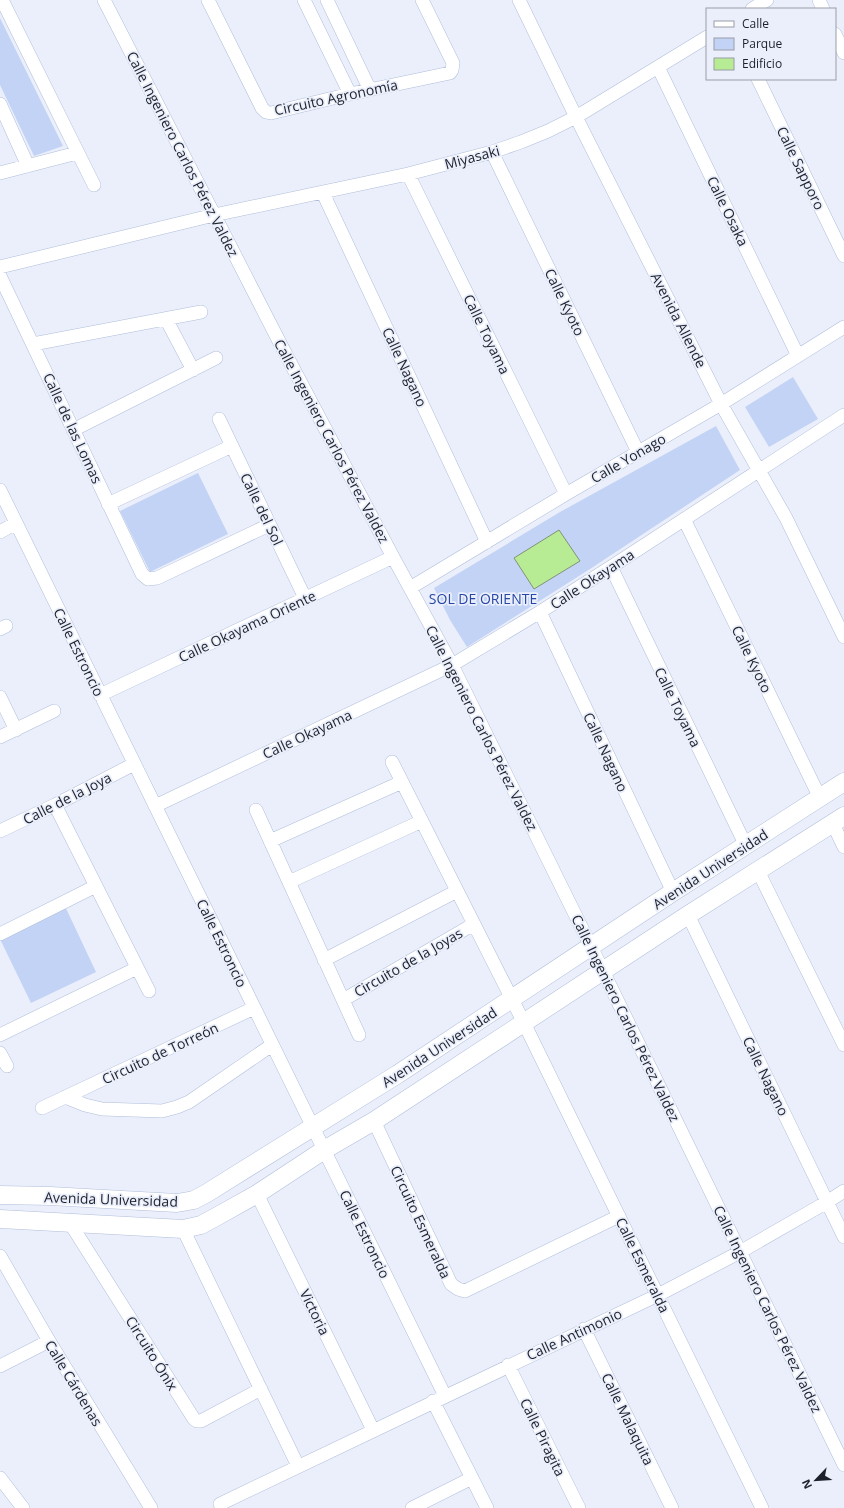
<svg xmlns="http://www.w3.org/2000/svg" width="844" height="1508" font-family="'Open Sans',sans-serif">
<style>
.green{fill:#c3d3f5}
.building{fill:#b8ec94;stroke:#829277}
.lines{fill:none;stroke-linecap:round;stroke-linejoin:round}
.street-casing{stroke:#b1beda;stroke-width:14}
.secondary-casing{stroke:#b1beda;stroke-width:19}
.street{stroke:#fff;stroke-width:13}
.secondary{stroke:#fff;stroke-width:18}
.labels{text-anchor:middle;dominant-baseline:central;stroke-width:3.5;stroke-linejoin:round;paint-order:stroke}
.street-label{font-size:14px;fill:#1d212c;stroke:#eaeffb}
.park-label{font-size:14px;fill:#2746a5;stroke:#eaeffb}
</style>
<rect width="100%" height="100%" fill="#eaeffb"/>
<path class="green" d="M0,18L63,146L34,156L0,85Z
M793,377L818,419L769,447L745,407Z
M716,426L740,470L590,569L467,647L450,620L434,588L560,512Z
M198,473L228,534L150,572L120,511Z
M63,902L96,972L31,1003L0,939Z"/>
<path class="building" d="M559,530L580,561L534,589L514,558Z"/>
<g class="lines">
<g class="street-casing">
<path id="street" d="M2,0L94,185
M104,0L282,347L393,557L452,665L603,971L844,1465
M208,0L262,108L266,112L271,113L350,94L450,73L452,70L453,63L422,0
M304,0L350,94
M327,0L370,90
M519,0L576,117L721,404L786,518L844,637
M819,0L823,9
M752,9L767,0
M835,34L844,53
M658,67L798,356
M758,79L844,256
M0,104L28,166
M492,152L638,452
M0,173L77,153
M408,174L566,494
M323,193L487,542
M0,267L214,215L408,174L492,152L521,142L548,131L576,117L707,37
M0,276L142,574L148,579L157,578L269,525
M166,319L193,370
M33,344L201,312
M219,419L305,598
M73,430L216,358
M0,490L445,1396
M108,504L232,446
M684,519L820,798
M0,532L16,523
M611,567L746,846
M410,588L566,494L721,404L844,327
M540,612L673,892
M0,629L6,626
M100,695L393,557
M0,697L16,730
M0,737L54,711
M392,762L524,1023L762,1508
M55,805L149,991
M155,806L452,665L540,612L611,567L844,415
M256,810L359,1035
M833,824L844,847
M0,831L55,805L134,764
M270,841L402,782
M758,871L844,1045
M289,882L422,821
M688,915L844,1237
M0,934L96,886
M324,960L457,891
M343,1000L474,924
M0,1035L137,968
M0,1053L7,1066
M65,1097L85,1105L102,1109L162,1111L177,1107L189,1102L272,1045
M42,1108L254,1008
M374,1121L451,1284L458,1289L465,1291L619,1216
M257,1194L373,1430
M70,1223L194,1419L197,1421H201L261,1389
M183,1229L298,1466
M0,1256L49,1341L151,1508
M584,1329L672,1508
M508,1365L579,1508
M0,1366L49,1341
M433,1401L487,1508
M0,1478L23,1508
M220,1504L658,1295L740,1252L827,1202L844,1191
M412,1508L472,1478"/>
</g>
<g class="secondary-casing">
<path id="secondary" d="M0,1195L50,1196L177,1203L194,1200L207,1193L398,1074L673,892L844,782
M0,1219L183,1229L201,1225L214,1218L257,1194L324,1150L374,1121L688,915L844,816"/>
</g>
<use href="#street" class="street"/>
<use href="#secondary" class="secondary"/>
</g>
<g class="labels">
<g class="street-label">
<text transform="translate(336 97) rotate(-12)">Circuito Agronomía</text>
<text transform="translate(183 154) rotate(63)">Calle Ingeniero Carlos Pérez Valdez</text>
<text transform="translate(472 157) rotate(-15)">Miyasaki</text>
<text transform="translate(801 168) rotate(64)">Calle Sapporo</text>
<text transform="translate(728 211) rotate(64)">Calle Osaka</text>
<text transform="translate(565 302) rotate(64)">Calle Kyoto</text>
<text transform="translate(679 320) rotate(63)">Avenida Allende</text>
<text transform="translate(487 334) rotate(64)">Calle Toyama</text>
<text transform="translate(405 367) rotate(65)">Calle Nagano</text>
<text transform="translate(73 428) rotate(65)">Calle de las Lomas</text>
<text transform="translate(332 441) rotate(62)">Calle Ingeniero Carlos Pérez Valdez</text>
<text transform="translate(628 458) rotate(-30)">Calle Yonago</text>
<text transform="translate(262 509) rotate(64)">Calle del Sol</text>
<text transform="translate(592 579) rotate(-33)">Calle Okayama</text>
<text transform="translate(247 626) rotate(-25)">Calle Okayama Oriente</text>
<text transform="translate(79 652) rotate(64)">Calle Estroncio</text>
<text transform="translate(752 659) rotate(64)">Calle Kyoto</text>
<text transform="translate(678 707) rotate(64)">Calle Toyama</text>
<text transform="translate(482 728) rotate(63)">Calle Ingeniero Carlos Pérez Valdez</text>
<text transform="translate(307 734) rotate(-25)">Calle Okayama</text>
<text transform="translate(606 752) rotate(65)">Calle Nagano</text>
<text transform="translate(67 798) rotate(-27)">Calle de la Joya</text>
<text transform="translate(710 869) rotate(-33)">Avenida Universidad</text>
<text transform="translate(222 943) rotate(64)">Calle Estroncio</text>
<text transform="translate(408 962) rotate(-30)">Circuito de la Joyas</text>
<text transform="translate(626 1018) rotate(64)">Calle Ingeniero Carlos Pérez Valdez</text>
<text transform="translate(439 1047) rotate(-33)">Avenida Universidad</text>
<text transform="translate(160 1053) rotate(-25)">Circuito de Torreón</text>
<text transform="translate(766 1076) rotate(64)">Calle Nagano</text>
<text transform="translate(111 1199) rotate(2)">Avenida Universidad</text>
<text transform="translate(421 1222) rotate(65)">Circuito Esmeralda</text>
<text transform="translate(365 1234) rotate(64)">Calle Estroncio</text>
<text transform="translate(643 1265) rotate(64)">Calle Esmeralda</text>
<text transform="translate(768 1309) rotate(64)">Calle Ingeniero Carlos Pérez Valdez</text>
<text transform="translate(315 1312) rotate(64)">Victoria</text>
<text transform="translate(574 1334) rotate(-25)">Calle Antimonio</text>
<text transform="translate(152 1353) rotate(58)">Circuito Ónix</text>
<text transform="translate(74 1383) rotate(59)">Calle Cárdenas</text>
<text transform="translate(628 1419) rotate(64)">Calle Malaquita</text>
<text transform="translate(543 1437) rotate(64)">Calle Piragita</text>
</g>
<g class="park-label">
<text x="483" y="598">SOL DE ORIENTE</text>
</g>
</g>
<rect x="706" y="8" width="130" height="72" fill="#eaeffb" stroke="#989da8"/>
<rect x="714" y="21" width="20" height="6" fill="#ffffff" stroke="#989da8"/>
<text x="742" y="28" font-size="12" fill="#1d212c">Calle</text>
<rect x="714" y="38" width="20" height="12" fill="#c3d3f5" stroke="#989da8"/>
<text x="742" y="48" font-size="12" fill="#1d212c">Parque</text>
<rect x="714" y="58" width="20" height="12" fill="#b8ec94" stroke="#989da8"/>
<text x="742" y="68" font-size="12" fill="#1d212c">Edificio</text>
<g transform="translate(816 1480) rotate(245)" stroke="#eaeffb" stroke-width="3" paint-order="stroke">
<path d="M0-3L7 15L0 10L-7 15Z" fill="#1d212c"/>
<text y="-6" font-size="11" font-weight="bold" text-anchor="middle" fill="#1d212c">N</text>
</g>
</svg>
